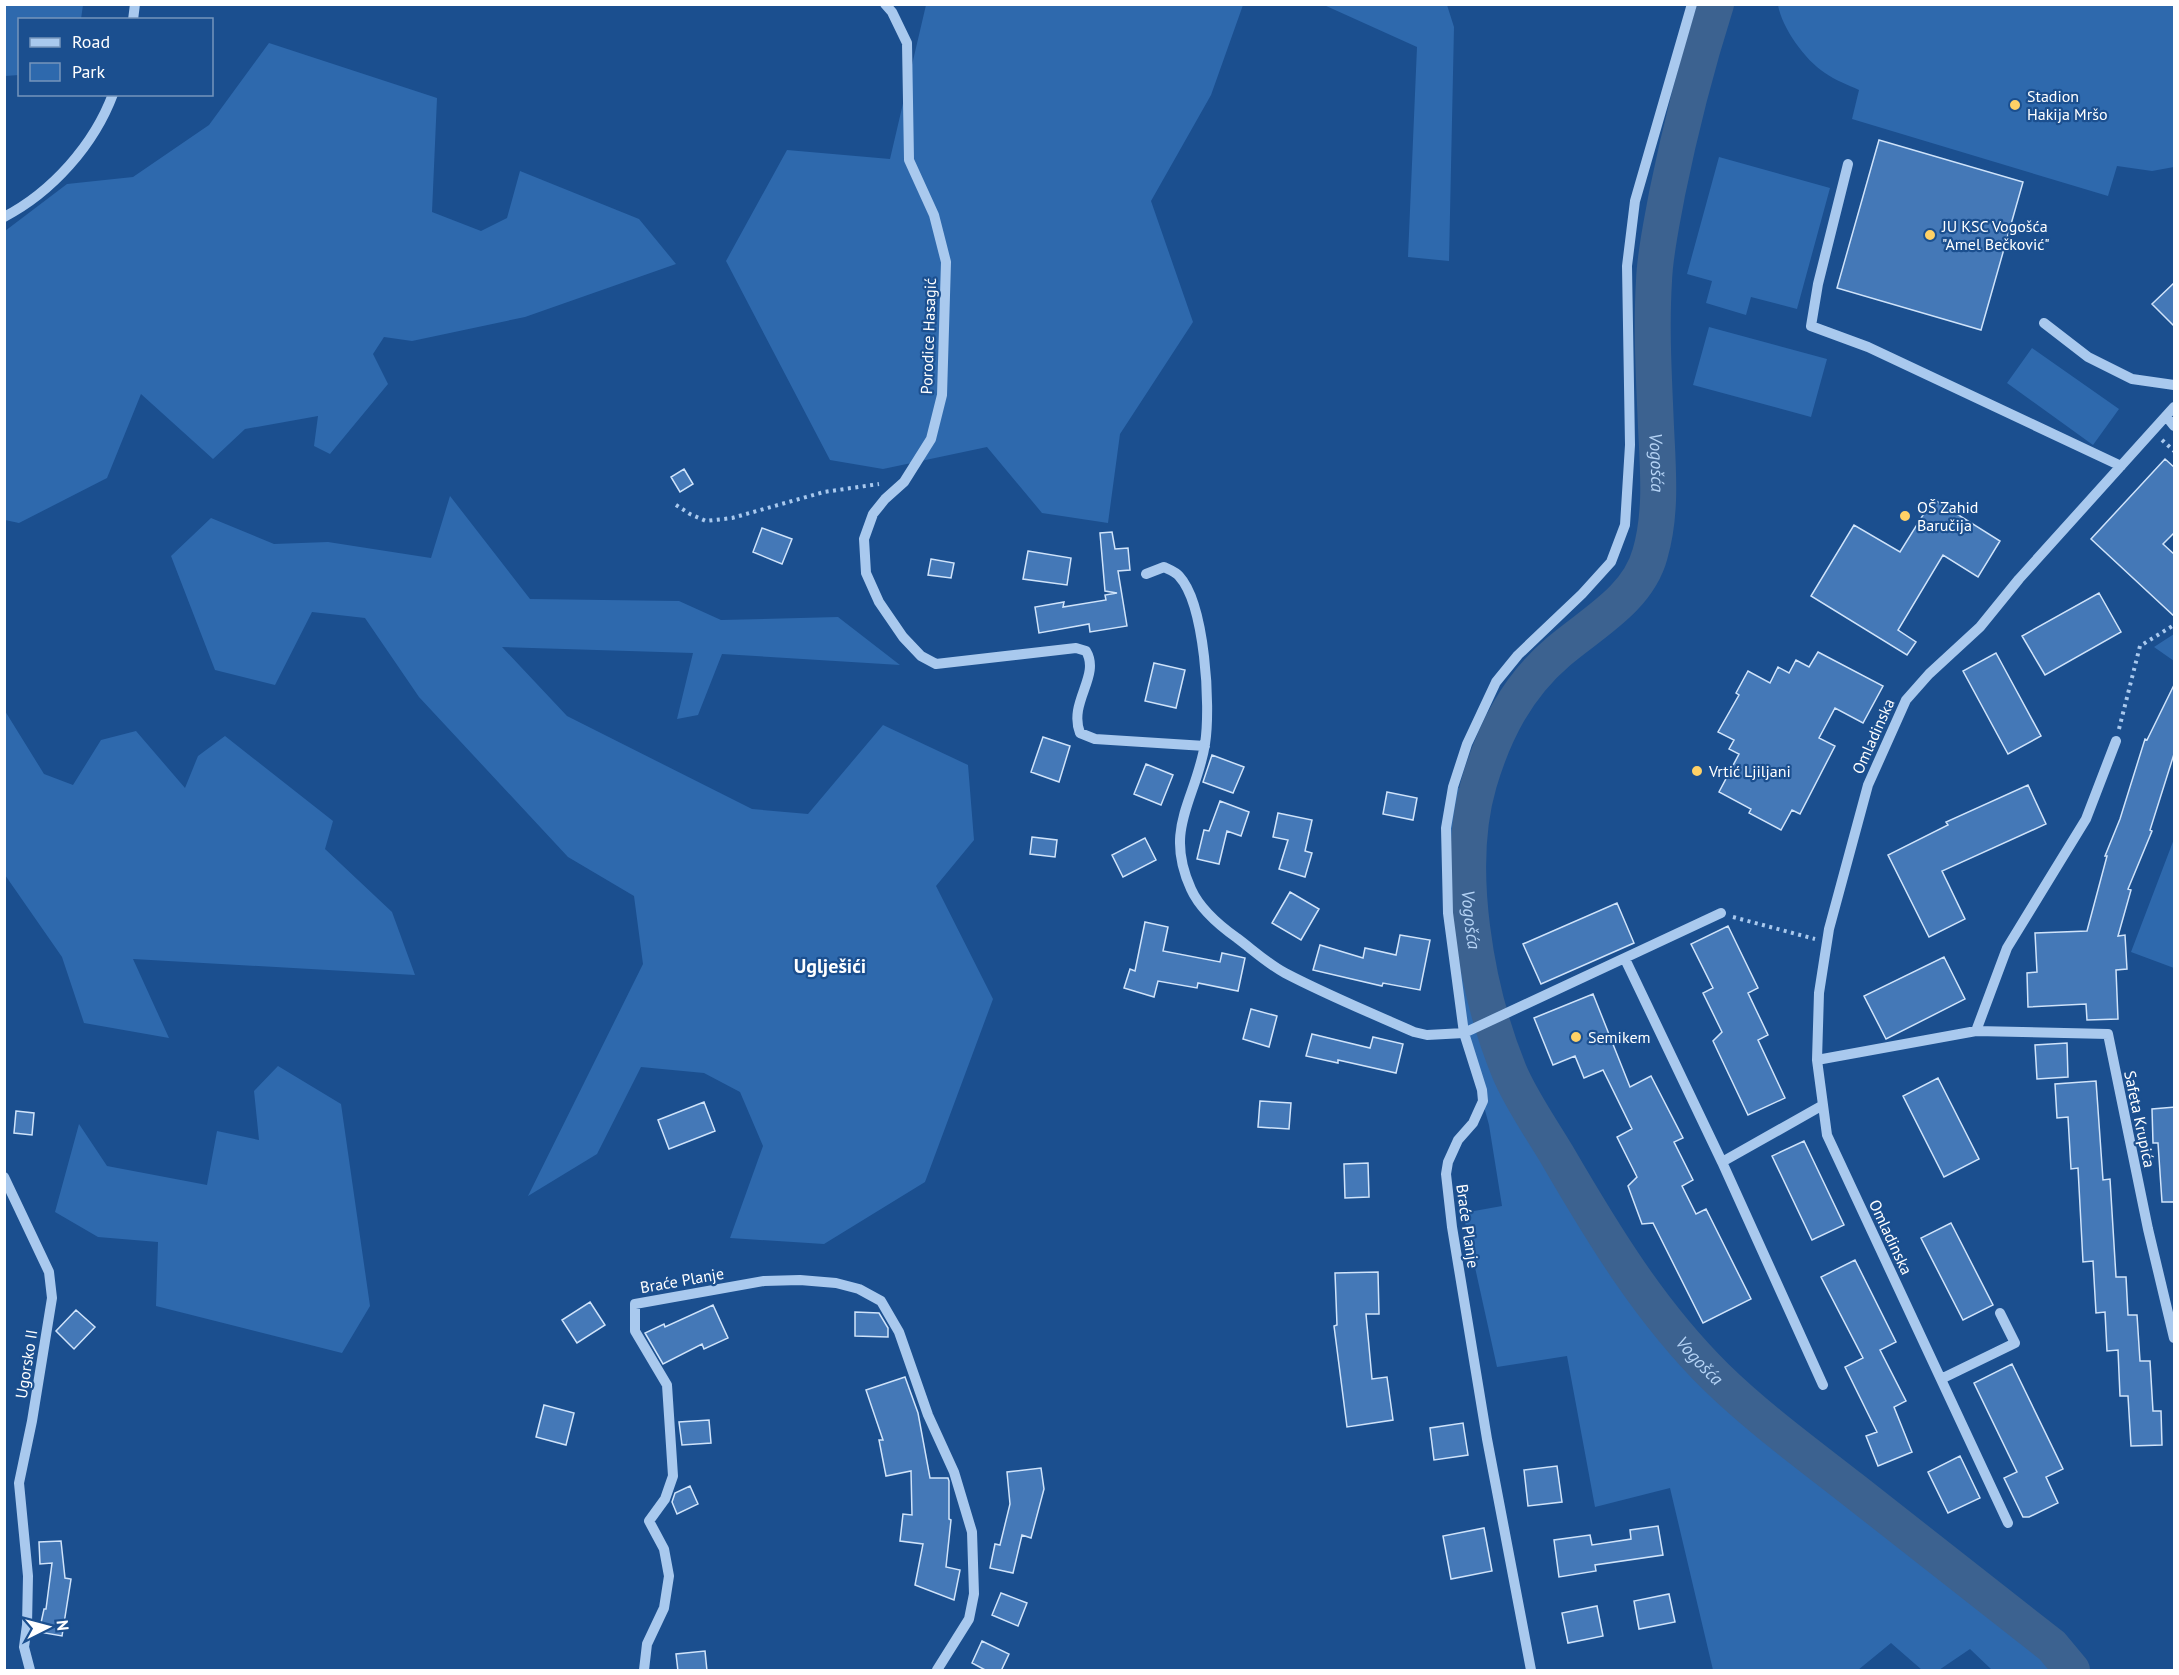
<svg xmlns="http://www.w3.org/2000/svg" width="2179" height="1675" font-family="'PT Sans',sans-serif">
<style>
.green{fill:#2e69ad}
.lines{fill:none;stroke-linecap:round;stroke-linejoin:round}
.river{stroke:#3c6290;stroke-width:36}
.building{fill:#4478b7;stroke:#cfe3fa;stroke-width:1.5}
.path{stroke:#a9c9ee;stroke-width:4;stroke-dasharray:3 4.5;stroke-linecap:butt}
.minor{stroke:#a9c9ee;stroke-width:10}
.poi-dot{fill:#ffd166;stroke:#1b4f8f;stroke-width:2}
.labels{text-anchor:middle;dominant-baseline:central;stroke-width:4.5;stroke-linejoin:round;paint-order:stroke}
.poi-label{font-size:16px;fill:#fff;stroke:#1b4f8f;text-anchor:start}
.street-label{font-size:16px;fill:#fff;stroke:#1b4f8f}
.water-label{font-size:18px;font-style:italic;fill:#b5d3f5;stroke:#1b4f8f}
.quarter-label{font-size:20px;font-weight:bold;fill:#fff;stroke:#1b4f8f}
</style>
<rect width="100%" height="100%" fill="#1b4f8f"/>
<path class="green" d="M5,4H83V5L81,19L20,20L19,75L5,76Z
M926,5H1243L1211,95L1151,201L1193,322L1120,434L1108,523L1042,513L987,447L883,469L830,460L726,261L787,150L890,159Z
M1324,5H1447L1454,27L1449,261L1408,257L1417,47Z
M1778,5H2174V167L2152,171L2117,166L2108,196L1852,119L1859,90C1848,85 1835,80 1825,73C1805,60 1782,28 1778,5Z
M269,43L437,98L432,212L481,231L507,218L520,171L639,219L676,264L525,317L412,341L384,337L373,354L388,384L330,454L314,446L318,416L245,429L213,459L141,394L107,478L19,523L5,520V231L67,184L133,177L209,125Z
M1719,157L1830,188L1797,309L1751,297L1746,315L1706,303L1712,281L1687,274Z
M1709,327L1827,359L1811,417L1693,385Z
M2032,348L2119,409L2093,445L2007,383Z
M450,496L530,599L679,601L721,620L838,617L900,665L722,654L698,715L677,719L693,653L502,647L567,716L752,809L808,814L883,725L968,765L974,840L936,886L993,999L925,1182L824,1244L730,1238L763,1146L740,1092L704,1073L641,1067L597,1154L528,1196L643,964L634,896L568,857L419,697L365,618L312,612L275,685L215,670L171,556L211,518L274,544L328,542L431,558Z
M2174,634V661L2154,647Z
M5,711L44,774L73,785L101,740L136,731L185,788L198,756L225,736L333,821L325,849L392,912L415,975L133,959L169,1038L84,1023L62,957L5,875Z
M1453,787L1477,791L1470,826L1467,875L1472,931L1498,1042L1511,1077L1605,1237L1659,1314L1717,1378L1786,1438L2052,1646L2072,1670H1992L1970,1649L1939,1670H1922L1891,1643L1858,1670H1713L1670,1488L1595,1507L1567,1356L1497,1367L1463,1213L1502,1206L1489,1125L1464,1033L1445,856Z
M2174,839V968L2131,952Z
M278,1066L341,1104L370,1306L342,1353L156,1306L158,1242L98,1237L55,1212L79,1124L107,1166L207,1185L217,1131L259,1140L254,1091Z"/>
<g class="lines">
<path class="river" id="s1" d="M1716,4C1696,67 1680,130 1667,194C1662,222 1655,252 1654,281C1651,330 1654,378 1656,427C1658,469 1662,513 1650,554C1638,599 1592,623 1558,652C1517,687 1494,732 1479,783C1454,868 1476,990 1509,1071C1521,1100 1541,1128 1557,1155C1603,1234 1650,1312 1716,1377C1758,1418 1806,1453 1852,1489C1918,1541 1985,1593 2052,1646L2072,1670"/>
</g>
<path class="building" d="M1879,140L2023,182L1981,330L1837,288Z
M2175,282V327L2152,304Z
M2165,459L2175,468V532L2163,544L2175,555V617L2091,539Z
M684,469L693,484L680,492L671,477Z
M1933,499L2000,541L1978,577L1943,555L1898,630L1916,642L1907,655L1811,596L1854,525L1900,552Z
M762,528L792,539L782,564L753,552Z
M1112,532L1115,549L1128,548L1130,570L1118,571L1127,626L1090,632L1089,624L1039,633L1035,607L1064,602L1063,607L1106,600L1105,595L1117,593L1105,591L1100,533Z
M1028,551L1071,558L1067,585L1023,579Z
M931,559L954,563L951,578L928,575Z
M2099,593L2121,632L2045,675L2022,636Z
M1818,652L1883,686L1863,723L1835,708L1819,738L1835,746L1800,814L1792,810L1781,830L1749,813L1751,809L1719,792L1739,754L1729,749L1734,740L1718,732L1739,695L1736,693L1748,671L1770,683L1778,667L1789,673L1796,660L1809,667Z
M1996,653L2041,736L2008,754L1963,671Z
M1154,663L1185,670L1176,708L1145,701Z
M2175,683V751L2150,830L2152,831L2128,889L2131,890L2118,936L2125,935L2127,969L2116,970L2118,1019L2087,1020L2086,1004L2028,1007L2027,973L2037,972L2035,933L2087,931L2107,856H2105L2120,819L2145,739L2147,740Z
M1043,737L1070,746L1059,782L1031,772Z
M1212,755L1244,767L1233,793L1203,782Z
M1146,764L1173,775L1161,805L1134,794Z
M2028,785L2046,824L1942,871L1965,919L1929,937L1888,855L1948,825L1946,822Z
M1387,792L1417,798L1413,820L1383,814Z
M1220,801L1249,812L1241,836L1227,831L1219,864L1197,859L1204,830L1209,831Z
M1278,813L1312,820L1305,851L1312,853L1305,877L1279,869L1288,840L1273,837Z
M1032,837L1057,840L1055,857L1030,854Z
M1145,838L1156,860L1123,877L1112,855Z
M1290,892L1319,909L1301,940L1272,923Z
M1617,903L1634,943L1541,984L1523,944Z
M1145,922L1168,927L1163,951L1220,962L1222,953L1245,958L1238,991L1198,983L1197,988L1158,981L1154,997L1124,988L1130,969L1135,971Z
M1728,926L1758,988L1748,993L1768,1035L1758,1040L1785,1098L1748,1115L1713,1041L1722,1032L1703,993L1713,988L1691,944Z
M1400,935L1430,940L1420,990L1383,983L1382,986L1313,970L1320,945L1363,958L1365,948L1396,955Z
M1944,957L1965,999L1886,1039L1864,996Z
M1593,994L1630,1087L1651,1076L1683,1138L1674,1142L1693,1180L1682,1186L1696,1214L1706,1209L1751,1299L1703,1323L1653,1223L1642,1224L1628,1186L1637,1177L1617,1137L1632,1129L1603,1070L1584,1078L1575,1056L1553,1065L1534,1018Z
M1251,1009L1277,1016L1269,1047L1243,1039Z
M1312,1034L1370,1048L1373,1037L1403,1044L1396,1073L1338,1060V1063L1306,1056Z
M2067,1043L2068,1077L2037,1079L2035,1045Z
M1938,1078L1979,1159L1944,1177L1903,1096Z
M2096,1081L2103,1180L2110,1179L2116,1277H2126L2128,1315H2137L2140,1361H2150L2153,1411H2161L2162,1445L2131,1446L2128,1396H2120L2118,1350L2107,1351L2105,1312L2096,1313L2093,1261L2083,1262L2078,1168L2071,1169L2068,1117L2057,1118L2055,1084Z
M1260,1101L1291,1103L1289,1129L1258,1127Z
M704,1102L715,1131L669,1149L658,1120Z
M2175,1107V1202H2162L2158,1143H2153L2152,1109Z
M16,1111L34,1113L32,1135L14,1133Z
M1804,1141L1844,1225L1812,1240L1772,1156Z
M1368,1163L1369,1197L1345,1198L1344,1164Z
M1951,1223L1993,1305L1963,1320L1921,1238Z
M1855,1260L1896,1342L1880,1350L1906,1401L1894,1407L1912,1452L1878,1466L1866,1436L1877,1432L1845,1367L1863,1358L1821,1277Z
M1378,1272L1379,1314H1366L1372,1379L1387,1377L1393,1420L1347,1427L1334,1326L1337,1325L1335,1273Z
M590,1302L605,1325L577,1343L562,1320Z
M713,1305L728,1338L704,1349L702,1344L663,1364L645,1333L664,1324L665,1327Z
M76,1310L95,1327L74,1349L56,1331Z
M855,1312L879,1313L888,1328V1337L855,1336Z
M2012,1364L2063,1469L2046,1477L2058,1503L2029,1517H2023L2004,1478L2017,1472L1974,1383Z
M905,1377L918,1413L930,1478H948L949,1481V1519L951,1520L946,1567L960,1570L954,1600L915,1585L923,1544L900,1541L903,1514L912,1515L911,1471L886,1476L879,1440H883L866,1390Z
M544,1405L574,1413L566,1445L536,1437Z
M709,1420L711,1443L682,1445L679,1422Z
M1463,1423L1468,1455L1434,1460L1430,1428Z
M1960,1456L1980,1498L1948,1513L1928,1472Z
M1557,1466L1562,1502L1528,1506L1524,1470Z
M1041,1468L1044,1489L1031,1538L1022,1535L1013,1573L990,1568L995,1544L1000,1545L1010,1504L1007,1472Z
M690,1486L698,1504L677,1514L672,1502L675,1493Z
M1658,1526L1663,1555L1595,1565L1596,1571L1559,1577L1554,1540L1590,1535L1592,1545L1631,1539L1630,1530Z
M1484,1528L1492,1571L1451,1579L1443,1536Z
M61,1541L65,1578L71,1579L62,1636L39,1632L44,1609H46L52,1563L40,1564L39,1542Z
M1001,1593L1027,1603L1018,1626L992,1615Z
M1669,1594L1675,1622L1639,1629L1634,1601Z
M1597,1606L1603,1636L1568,1643L1562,1613Z
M982,1641L1009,1654L1001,1671H987L972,1663Z
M705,1651L707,1671H678L676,1654Z"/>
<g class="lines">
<path class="path" d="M2162,440L2174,451
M676,505L690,514L706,521L732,518L824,492L879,484
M2119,729L2140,646L2174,625
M1733,917L1815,939"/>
<path class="minor" d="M885,4L892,12L907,43L909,160L934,215L946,262L942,395L931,439L904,482L885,499L873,514L864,539L866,573L879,602L903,637L921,656L936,664L1076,648L1086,651C1101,676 1068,702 1080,733L1095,739L1205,746
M133,20L135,4
M1848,164L1818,284L1811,326L1868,347L2121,466
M4,217C52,192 94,145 113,94
M2044,323L2088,357L2132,379L2174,385
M2166,416L2174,426
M1146,574L1164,567C1168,569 1176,572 1179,576C1205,604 1211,706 1205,744C1196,800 1163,828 1191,889C1200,909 1220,926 1237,938C1253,950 1268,964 1285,973C1327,995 1371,1013 1414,1032L1427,1035L1464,1033L1721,913
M1625,959L1722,1162L1823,1105
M1976,1031L2007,948L2086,819L2116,741
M1817,1060L1976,1031L2108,1034L2148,1229L2174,1338
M1722,1162L1823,1385
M4,1177L49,1272L52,1298L32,1421L19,1483L28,1576L27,1625L24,1647L30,1670
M1941,1379L2015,1343L2000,1313
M2008,1523L1827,1135L1817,1060L1819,993L1829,929L1868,785L1906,700L1929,674L1980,627L2019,579L2174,407
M644,1670L647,1644L664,1608L669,1576L664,1549L649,1521L665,1499L673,1476L667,1385L635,1331V1304L764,1281L800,1280L836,1283L859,1289L881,1301L899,1332L928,1415L954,1472L972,1532L974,1594L969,1619L937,1670
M1531,1670L1487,1439L1452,1227L1446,1174L1448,1162L1458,1140L1473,1123L1483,1101L1482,1090L1464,1033L1448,913L1446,828L1453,787L1467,744L1496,682L1518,655L1582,594L1611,562L1625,525L1630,445L1627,266L1635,201L1692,4"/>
</g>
<g class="poi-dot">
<circle cx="2015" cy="105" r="6"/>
<circle cx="1930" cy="235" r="6"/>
<circle cx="1905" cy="516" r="6"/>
<circle cx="1697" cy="771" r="6"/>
<circle cx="1576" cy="1037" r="6"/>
</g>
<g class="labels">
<g class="poi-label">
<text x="2027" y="96">Stadion<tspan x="2027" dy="18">Hakija Mršo</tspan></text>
<text x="1942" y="226">JU KSC Vogošća<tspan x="1942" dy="18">"Amel Bečković"</tspan></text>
<text x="1917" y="507">OŠ Zahid<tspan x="1917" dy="18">Baručija</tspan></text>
<text x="1709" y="771">Vrtić Ljiljani</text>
<text x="1588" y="1037">Semikem</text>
</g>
<g class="street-label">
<text transform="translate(928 336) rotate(-88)">Porodice Hasagić</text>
<text transform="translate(1873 736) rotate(-66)">Omladinska</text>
<text transform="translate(2140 1119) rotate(78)">Safeta Krupića</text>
<text transform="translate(1468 1226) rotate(82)">Braće Planje</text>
<text transform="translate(1891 1237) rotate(65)">Omladinska</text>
<text transform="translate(682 1280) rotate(-10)">Braće Planje</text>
<text transform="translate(26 1364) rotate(-81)">Ugorsko II</text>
</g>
<g class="water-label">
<text stroke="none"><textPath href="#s1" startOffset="466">Vogošća</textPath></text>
<text stroke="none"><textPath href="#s1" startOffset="988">Vogošća</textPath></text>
<text stroke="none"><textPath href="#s1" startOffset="1492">Vogošća</textPath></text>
</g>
<g class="quarter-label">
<text x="830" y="966">Uglješići</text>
</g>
</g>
<rect width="2179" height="1675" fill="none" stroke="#ffffff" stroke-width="12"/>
<rect x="18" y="18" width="195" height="78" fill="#1b4f8f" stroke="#7695bc" stroke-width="1.5"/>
<rect x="30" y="38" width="30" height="9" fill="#a9c9ee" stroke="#7695bc" stroke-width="1.5"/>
<text x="72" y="48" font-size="18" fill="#ffffff">Road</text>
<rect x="30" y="63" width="30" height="18" fill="#2e69ad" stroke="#7695bc" stroke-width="1.5"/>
<text x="72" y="78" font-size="18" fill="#ffffff">Park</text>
<g transform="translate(48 1627) rotate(84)" stroke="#1b4f8f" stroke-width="4.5" paint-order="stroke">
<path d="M0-4.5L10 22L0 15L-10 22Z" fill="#ffffff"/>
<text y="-9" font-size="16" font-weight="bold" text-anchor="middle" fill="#ffffff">N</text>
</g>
</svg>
